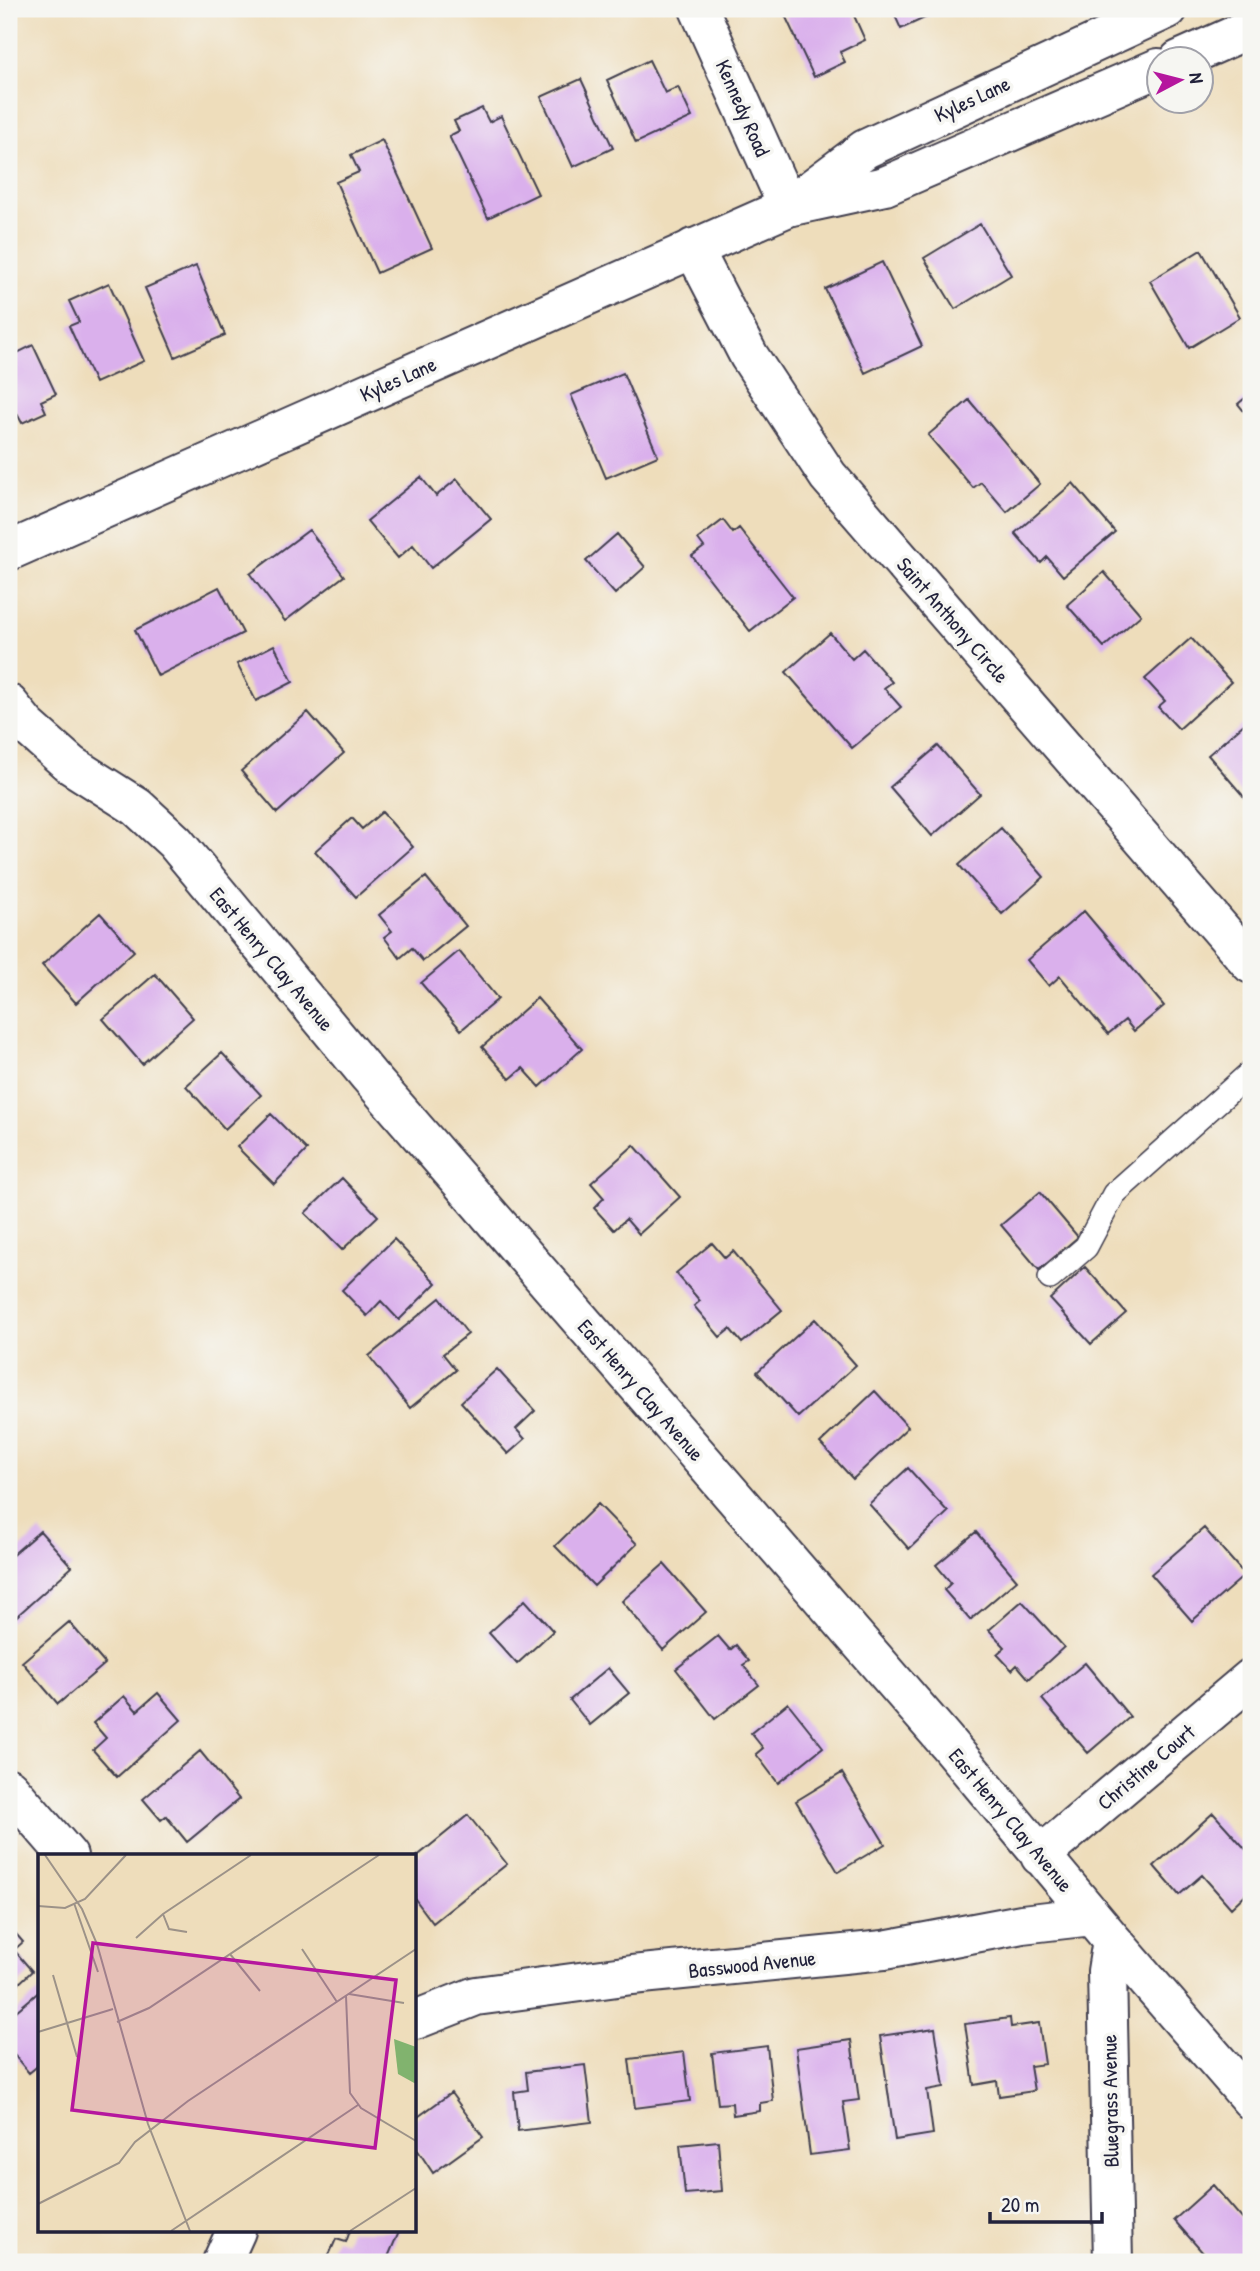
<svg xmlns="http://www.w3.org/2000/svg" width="1260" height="2271" font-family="'Patrick Hand',sans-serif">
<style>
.building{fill:#dab0ec}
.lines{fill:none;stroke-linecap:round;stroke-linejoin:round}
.service-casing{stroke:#413e4e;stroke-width:26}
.minor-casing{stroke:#413e4e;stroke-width:42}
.secondary-casing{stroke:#413e4e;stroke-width:42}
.service{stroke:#fff;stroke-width:23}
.minor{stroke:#fff;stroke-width:38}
.secondary{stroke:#fff;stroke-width:38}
.labels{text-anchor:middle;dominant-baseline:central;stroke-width:7;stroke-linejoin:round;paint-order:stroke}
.street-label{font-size:21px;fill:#22223b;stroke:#f6f6f2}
.inset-road{fill:none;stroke:#9c9288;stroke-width:2}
.view{fill:#b5179e;fill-opacity:0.15;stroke:#b5179e;stroke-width:3.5}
.inset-edge{fill:none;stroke:#22223b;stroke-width:3.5}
</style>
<rect width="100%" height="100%" fill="#f6f6f2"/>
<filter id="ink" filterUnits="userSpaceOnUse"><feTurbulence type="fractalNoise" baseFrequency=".0143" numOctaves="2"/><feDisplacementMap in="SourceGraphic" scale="14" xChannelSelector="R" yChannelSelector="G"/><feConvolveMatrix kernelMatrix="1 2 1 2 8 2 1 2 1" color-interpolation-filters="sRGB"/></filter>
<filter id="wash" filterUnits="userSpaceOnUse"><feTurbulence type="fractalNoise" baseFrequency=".00686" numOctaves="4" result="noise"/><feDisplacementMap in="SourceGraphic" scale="28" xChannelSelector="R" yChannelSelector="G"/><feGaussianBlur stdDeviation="1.57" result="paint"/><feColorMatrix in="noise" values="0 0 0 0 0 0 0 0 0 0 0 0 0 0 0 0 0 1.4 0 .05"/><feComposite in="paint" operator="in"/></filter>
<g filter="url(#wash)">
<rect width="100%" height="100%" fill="#edb"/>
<g id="blocks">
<path class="building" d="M782,9H851L865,40L840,52L845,62L814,77Z
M892,9H944L901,29Z
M649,60L665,93L678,87L692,117L636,143L607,80Z
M581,79L613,148L573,167L541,97Z
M482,108L489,122L501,116L538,194L488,218L449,136L459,131L454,121Z
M382,140L432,248L377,273L336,182L359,172L351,155Z
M980,224L1011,275L955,309L924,258Z
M1201,250L1240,317L1189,348L1150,281Z
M882,262L922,346L865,373L825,289Z
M196,266L225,335L175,357L145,288Z
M109,283L144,361L95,383L69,326L79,322L69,301Z
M33,345L56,394L41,401L46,412L22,423L15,410L9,413V357Z
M623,373L658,456L606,478L571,395Z
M1251,393V420L1238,404Z
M969,400L1040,484L1007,512L981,482L973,488L928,435Z
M421,477L436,496L457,479L491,519L431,568L413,545L398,558L367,521Z
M1073,483L1115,532L1063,576L1047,557L1041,563L1015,533Z
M723,520L733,533L739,528L793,597L750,631L692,556L704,547L698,539Z
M309,530L344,576L285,621L250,574Z
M617,534L645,567L615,594L586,561Z
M1104,572L1141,615L1104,647L1067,605Z
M219,587L243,633L158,676L135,630Z
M830,633L852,659L863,649L892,682L884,688L901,707L852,748L786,672Z
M1191,638L1231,682L1179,729L1158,707L1165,701L1145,679Z
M274,645L293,682L256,701L237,664Z
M308,712L344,753L277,813L241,771Z
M1251,718V805L1208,755Z
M938,746L980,794L932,836L890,787Z
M382,812L413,847L356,897L315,851L352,818L362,829Z
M1001,828L1044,877L1002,914L959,865Z
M426,877L466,926L423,961L412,948L400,958L384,937L392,931L379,915Z
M1084,911L1164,1006L1134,1031L1125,1020L1108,1034L1060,976L1049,986L1027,960Z
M100,913L134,951L76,1003L42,965Z
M459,951L498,999L461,1030L421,983Z
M155,974L193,1018L142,1064L103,1019Z
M537,998L582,1049L540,1087L523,1068L510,1079L482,1047Z
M222,1053L261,1095L225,1129L186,1086Z
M271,1114L307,1150L274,1184L237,1147Z
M634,1145L680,1197L639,1234L626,1219L614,1230L594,1208L604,1198L591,1183Z
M342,1178L378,1216L342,1250L305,1213Z
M1040,1192L1078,1237L1039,1270L1001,1225Z
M394,1239L436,1283L399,1320L381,1301L367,1316L342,1290Z
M712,1243L725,1258L733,1251L782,1310L742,1343L730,1329L720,1337L694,1306L700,1301L676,1273Z
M1085,1267L1126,1313L1091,1344L1050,1299Z
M440,1298L468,1334L443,1354L456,1370L410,1408L369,1356Z
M815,1319L856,1365L798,1417L757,1372Z
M497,1369L535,1411L516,1429L525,1439L508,1454L461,1402Z
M875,1391L908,1427L853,1479L820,1443Z
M908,1468L948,1512L909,1549L869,1504Z
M1251,1490V1504L1244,1496Z
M598,1504L637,1544L594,1586L555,1546Z
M1204,1528L1245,1575L1192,1621L1151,1574Z
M40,1531L72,1567L9,1623V1558Z
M976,1532L1017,1580L970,1620L944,1590L951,1583L936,1565Z
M664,1564L706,1612L663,1650L622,1601Z
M525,1600L553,1631L517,1664L489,1633Z
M1022,1601L1064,1647L1029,1679L1017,1665L1012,1670L997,1654L1005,1647L989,1630Z
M69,1622L105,1664L58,1704L22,1662Z
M718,1636L730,1650L736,1645L749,1661L743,1665L759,1685L715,1719L676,1669Z
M1085,1663L1130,1717L1088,1753L1042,1699Z
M608,1668L629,1693L590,1725L570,1700Z
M158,1693L181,1720L117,1777L93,1750L106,1738L93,1723L124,1696L137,1711Z
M788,1703L823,1747L778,1783L756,1754L763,1748L751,1733Z
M200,1751L239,1799L187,1842L166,1816L161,1820L143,1799Z
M842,1773L885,1844L838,1872L796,1801Z
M1213,1813L1251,1855V1889L1231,1908L1202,1875L1179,1895L1154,1866Z
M468,1815L507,1864L433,1923L415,1899V1858Z
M9,1926L23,1942L14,1950L32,1971L9,1993Z
M40,1991V2064L29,2073L9,2049V2017Z
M1010,2018L1011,2027L1039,2023L1045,2064L1030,2066L1034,2091L999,2096L997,2081L974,2085L965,2024Z
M935,2028L944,2087L927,2090L933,2134L895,2140L880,2036Z
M851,2040L859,2100L843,2102L850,2150L810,2155L796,2048Z
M767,2046L773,2101L760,2103V2111L733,2115L732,2103L718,2104L712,2053Z
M684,2052L690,2101L635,2108L629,2059Z
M585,2065L592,2122L518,2131L514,2092L528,2090L526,2072Z
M451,2093L483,2137L433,2173L415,2146V2119Z
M718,2141L722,2191L685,2194L680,2145Z
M1213,2185L1251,2229V2262H1211L1174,2220Z
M350,2231H399L386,2262H326L336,2239L346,2242Z"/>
</g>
</g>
<g filter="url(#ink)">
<use href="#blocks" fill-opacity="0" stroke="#413e4e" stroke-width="2"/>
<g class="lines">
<g class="service-casing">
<path id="service" d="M1050,1278L1086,1247L1114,1194L1251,1072"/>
</g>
<g class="minor-casing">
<path id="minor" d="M699,9L788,207
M693,248L749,356L828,476L1251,964
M9,704L27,726L71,765L137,807L175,842L369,1076L943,1738L1112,1940L1251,2100
M9,1788L68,1856
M1040,1856L1251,1678
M1112,1940L1107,1971L1113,2262
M415,2020L476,1996L632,1975L884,1950L1022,1924L1092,1916
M222,2262L236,2231"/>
</g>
<g class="secondary-casing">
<path id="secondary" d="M1179,60L1251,28
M797,200L865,149L1168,9
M9,551L788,207L885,186L1158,68"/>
</g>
<use href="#service" class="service"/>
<use href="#minor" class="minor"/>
<use href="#secondary" class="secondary"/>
</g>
</g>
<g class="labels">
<g class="street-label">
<text transform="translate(972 99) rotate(-25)">Kyles Lane</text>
<text transform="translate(743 108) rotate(66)">Kennedy Road</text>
<text transform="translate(398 379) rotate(-24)">Kyles Lane</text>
<text transform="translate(953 620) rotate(49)">Saint Anthony Circle</text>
<text transform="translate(272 959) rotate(50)">East Henry Clay Avenue</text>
<text transform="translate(641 1390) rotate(49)">East Henry Clay Avenue</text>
<text transform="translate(1146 1767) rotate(-40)">Christine Court</text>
<text transform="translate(1011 1820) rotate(50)">East Henry Clay Avenue</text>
<text transform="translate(752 1964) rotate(-6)">Basswood Avenue</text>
<text transform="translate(1110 2101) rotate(-91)">Bluegrass Avenue</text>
</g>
</g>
<g transform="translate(38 1854)">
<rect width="378" height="378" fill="#edb"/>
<path d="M356,185L378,193V230L360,220Z" fill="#81b36e"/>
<path class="inset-road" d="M7,1L44,55L59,90L110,270L152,377M36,49L60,118M0,52L27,54L47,45L88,1M125,60L131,75L149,78M98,84L125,60L213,1M264,95L299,148M192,100L222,137M15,121L39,203M311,140L366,149M308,142L312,239L323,254L378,287M79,168L111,154L341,1M0,178L75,155M0,350L81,309L97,288L150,247L378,95M133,377L320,251M312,377L378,334"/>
<path class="view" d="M55,89L358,126L337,294L34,256Z"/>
<rect width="378" height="378" class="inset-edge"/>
</g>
<rect width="1260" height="2271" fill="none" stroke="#f6f6f2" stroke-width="35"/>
<g transform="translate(1180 80) rotate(83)"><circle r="33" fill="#f6f6f2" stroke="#a1a1a9" stroke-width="2"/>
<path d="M0-5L12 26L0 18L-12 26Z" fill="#b5179e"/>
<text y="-10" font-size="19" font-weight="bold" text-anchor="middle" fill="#22223b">N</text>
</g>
<path d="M990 2212v10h112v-10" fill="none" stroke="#22223b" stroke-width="3.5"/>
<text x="1001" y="2212" font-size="21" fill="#22223b" stroke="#f6f6f2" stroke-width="5" paint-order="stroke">20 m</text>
</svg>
